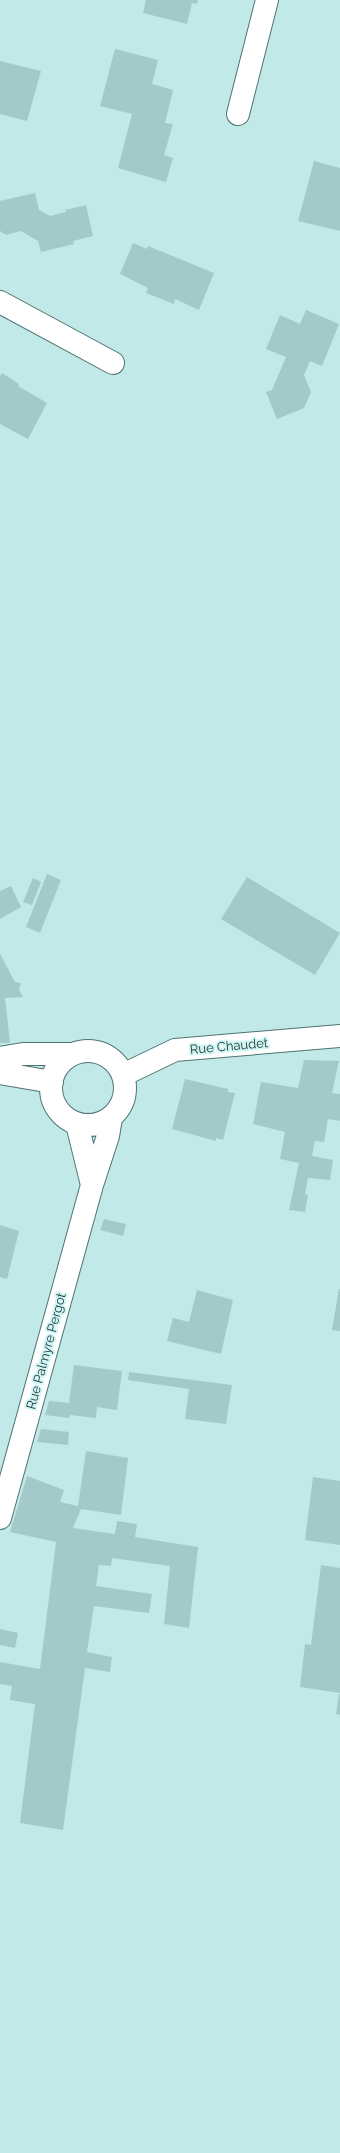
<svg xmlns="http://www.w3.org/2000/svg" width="340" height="2153" font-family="Raleway,sans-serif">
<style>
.building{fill:#a3cac9}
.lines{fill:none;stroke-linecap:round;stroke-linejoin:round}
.minor-casing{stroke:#4e7372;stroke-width:24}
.minor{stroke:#fff;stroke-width:22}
.labels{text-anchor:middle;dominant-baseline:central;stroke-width:4;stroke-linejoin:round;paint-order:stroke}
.street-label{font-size:13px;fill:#2a3a39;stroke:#cef6f5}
</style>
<rect width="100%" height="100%" fill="#c1e9e8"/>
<path class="building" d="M146,0H198L197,4L192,3L187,24L143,13Z
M115,49L158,60L152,84L173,90L165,123L173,124L164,155L173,158L166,182L118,168L132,114L100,106Z
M0,61L41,71L27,121L0,114Z
M314,161L340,168V231L298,221Z
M35,193L39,210L50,216L66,212L65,210L86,205L93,236L73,241L74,244L41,252L38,241L21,231L6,235L0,231V201Z
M133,243L147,249L148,246L214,273L199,310L175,299L174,304L146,293L148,288L120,274Z
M306,310L339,324L322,366L310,361L304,375L311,392L304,408L277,419L266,392L272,390L286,357L266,349L280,315L300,324Z
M2,373L19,384L18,386L47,403L28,439L0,424V376Z
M47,874L61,880L40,933L26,927Z
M247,877L340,933L315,975L221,919Z
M33,878L41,882L32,905L23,902Z
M11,886L21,907L0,919V891Z
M0,954L15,982L21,983L19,989L23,997L5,998L10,1043H0Z
M304,1060L339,1061L332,1093L340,1094V1121L328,1119L324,1142L315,1141L312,1156L333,1160L330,1180L308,1178L305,1194L308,1195L305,1212L289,1210L299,1163L280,1159L285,1132L253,1124L261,1082L298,1088Z
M185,1079L228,1089V1092L235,1093L223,1140L216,1138V1141L172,1129Z
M104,1219L126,1224L123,1236L100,1230Z
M0,1225L19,1231L7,1279L0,1277Z
M339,1289H340V1331L332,1330Z
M197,1290L233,1300L221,1354L167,1341L173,1318L189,1322Z
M74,1365L122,1371L117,1410L97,1407L96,1418L70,1415L69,1418L45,1415L49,1401L69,1403Z
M129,1372L232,1385L226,1424L185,1419L189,1389L128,1380Z
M41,1429L69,1432L68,1445L37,1442Z
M86,1451L128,1458L121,1515L81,1509L73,1528L115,1534L117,1521L137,1524L135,1537L198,1547L189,1628L164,1624L170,1566L112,1558L111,1566L99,1565L96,1586L152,1594L149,1613L94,1606L87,1652L112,1657L110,1672L85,1668L63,1830L20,1823L35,1704L10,1700L12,1686L0,1684V1662L40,1669L56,1542L10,1532L27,1476L64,1490L60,1502L78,1506Z
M313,1477L340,1481V1545L305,1540Z
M321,1565L340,1568V1693L300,1687L305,1644L311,1645Z
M0,1629L18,1633L15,1648L0,1645Z
M339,1694H340V1715L336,1714Z"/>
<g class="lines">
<g class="minor-casing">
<path id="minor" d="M238,114L267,0
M0,302L113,363
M51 1088a37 37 0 1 1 74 0a37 37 0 1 1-74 0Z
M0,1058L23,1054H73
M0,1073L52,1082
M123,1075L175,1050L340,1036
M92,1185L108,1136L111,1118
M0,1518L92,1185L77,1124"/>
</g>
<use href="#minor" class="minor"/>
</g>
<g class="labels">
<g class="street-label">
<text transform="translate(229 1046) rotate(-5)">Rue Chaudet</text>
<text transform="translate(46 1351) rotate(-75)">Rue Palmyre Pergot</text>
</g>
</g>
</svg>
